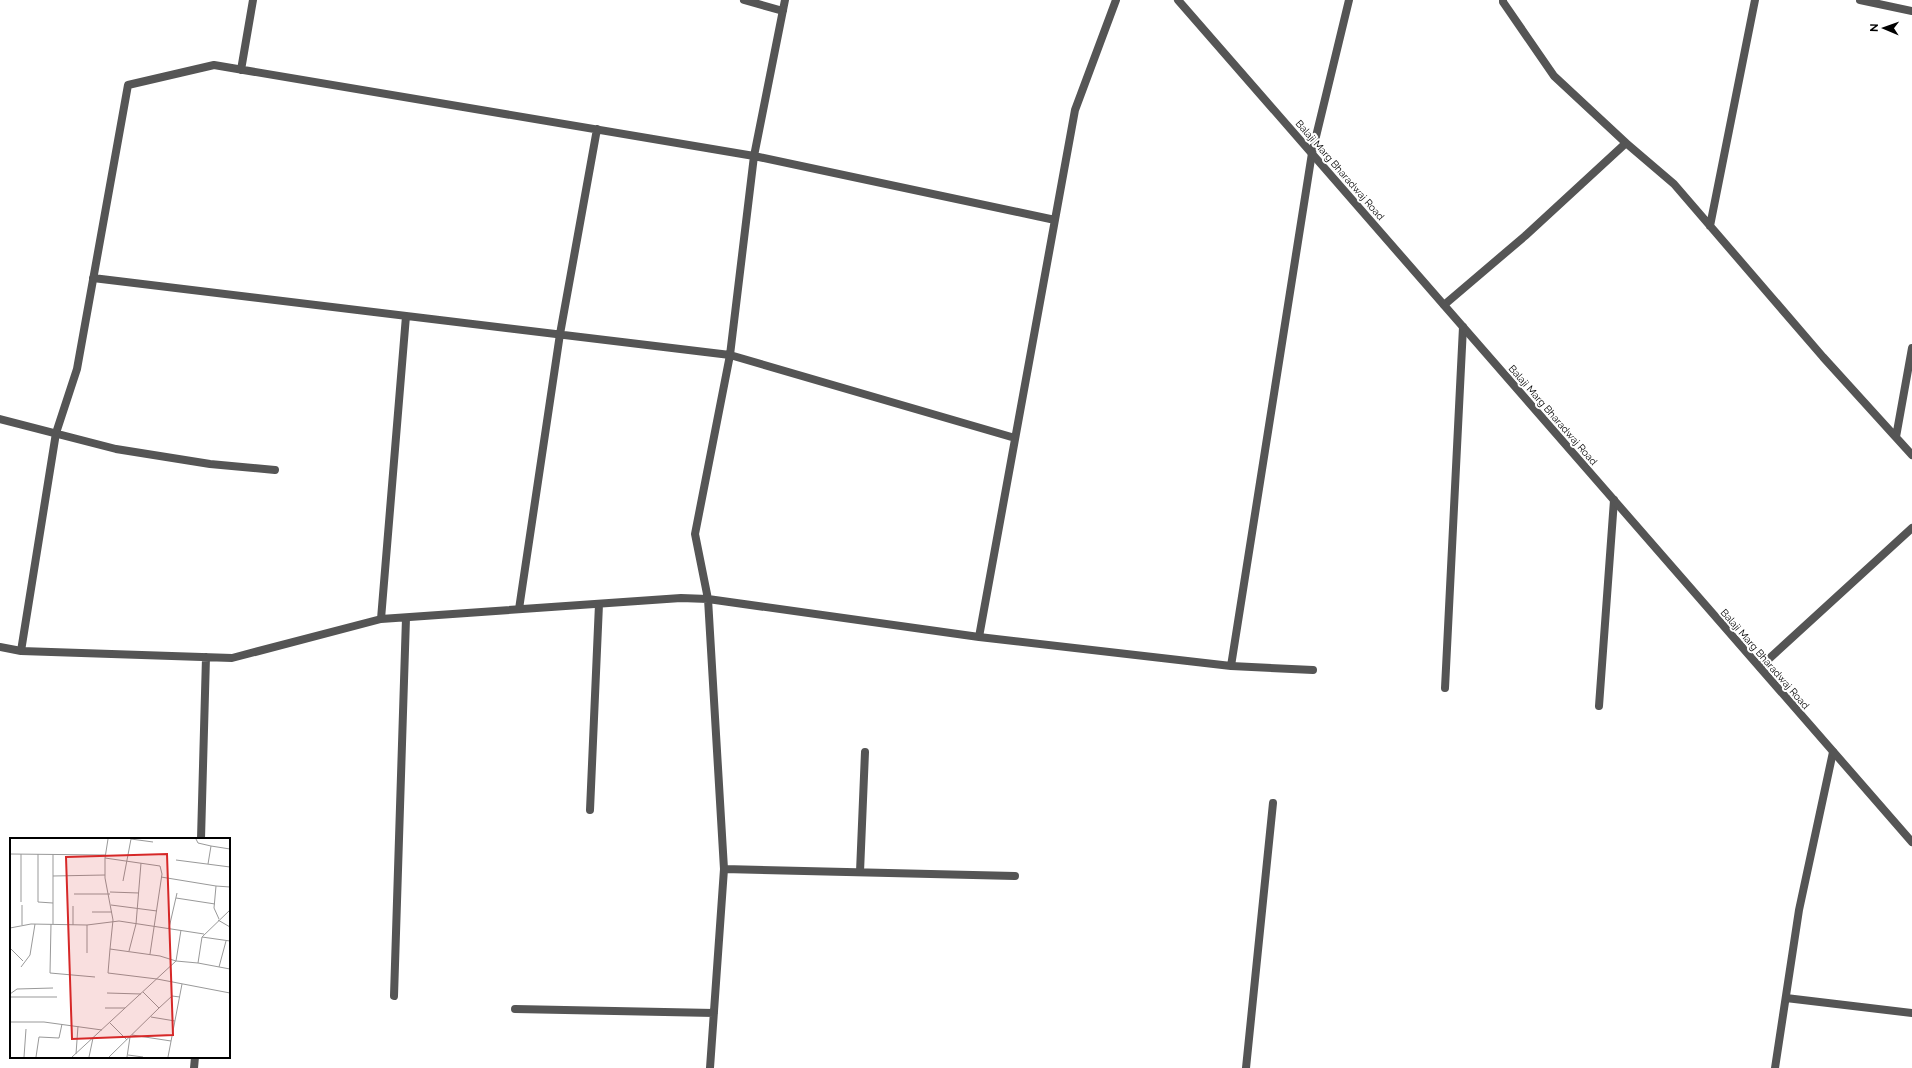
<svg xmlns="http://www.w3.org/2000/svg" width="1912" height="1068" font-family="Raleway,sans-serif">
<style>
.lines{fill:none;stroke-linecap:round;stroke-linejoin:round}
.minor{stroke:#555;stroke-width:8}
.tertiary{stroke:#555;stroke-width:8}
.labels{text-anchor:middle;dominant-baseline:central;stroke-width:4;stroke-linejoin:round;paint-order:stroke}
.street-label{font-size:10px;fill:#000;stroke:#fff}
.inset-road{fill:none;stroke:#999;stroke-width:1}
.view{fill:#d62828;fill-opacity:0.15;stroke:#d62828;stroke-width:2}
.inset-edge{fill:none;stroke:#000;stroke-width:2}
</style>
<rect width="100%" height="100%" fill="#fff"/>
<g class="lines">
<path class="minor" d="M744,0L783,11
M1503,0V2L1554,76L1626,143
M1860,0L1912,11
M241,70L253,0
M1710,226L1755,0
M93,278L730,355L1015,438
M1444,305L1525,236L1626,143L1674,184L1823,357L1912,455
M0,419L116,449L210,464L275,470
M1896,437L1912,348
M519,609L560,334L597,129
M381,619L406,316
M979,637L1231,666L1312,153L1349,0
M0,647L21,651L56,433L77,369L128,85L214,65L754,156L1055,220
M21,651L232,658L381,619L681,598L708,599L979,637L1075,110L1116,0
M1231,666L1313,670
M1760,667L1912,528
M1445,688L1463,327
M1599,706L1614,500
M590,810L599,604
M201,839L206,657
M724,869L1015,876
M860,872L865,752
M394,996L406,618
M1786,998L1912,1013
M515,1009L714,1013
M194,1068L195,1057
M710,1068L724,869L708,599L695,534L730,355L754,156L785,0
M1246,1068L1273,803
M1775,1068L1799,910L1833,752"/>
<path class="tertiary" d="M1178,0L1912,842"/>
</g>
<g class="labels">
<g class="street-label">
<text transform="translate(1340 170) rotate(49)">Balaji Marg Bharadwaj Road</text>
<text transform="translate(1553 415) rotate(49)">Balaji Marg Bharadwaj Road</text>
<text transform="translate(1765 659) rotate(49)">Balaji Marg Bharadwaj Road</text>
</g>
</g>
<g transform="translate(10 838)">
<rect width="220" height="220" fill="#fff"/>
<path class="inset-road" d="M98,1L95,20L150,28L152,36L140,116M121,1L143,4M186,1L188,5L201,8M0,16L96,17M11,16V64M28,16V64L43,65M43,16V86M95,20V40L103,82L100,111L150,118L166,123L171,92M166,22L220,29M198,26L201,8L220,11M43,38L95,37M151,39L206,48L204,70L209,81M113,43L121,1M206,48L220,49M100,54L129,55M64,56H100M166,60L205,66M12,67V87M101,67L147,73M63,68V87M82,74H102M208,82L220,89M41,86L40,135L85,139M77,87V115M0,90L21,86L77,87L109,83L194,96M159,90L167,55M192,99L220,103M0,110L13,123M100,111L98,135L147,141L220,155M119,113L126,86L131,25M188,125L220,131M11,129L20,117L25,86M209,129L216,103M97,155L131,156M0,156L7,151L43,150M0,159H47M95,170H115M149,170L162,158L170,159M141,179L165,183M0,184H34L92,192M100,185L117,202M122,197L161,203M66,216L68,188M118,217L133,219M14,219L16,191M26,219L29,199L49,200L52,186M62,219L166,123L188,125L192,99L220,72M79,219L83,200M99,219L149,170L133,154M117,219L120,199M158,219L172,146"/>
<path class="view" d="M157,16L163,197L62,201L56,19Z"/>
<rect width="220" height="220" class="inset-edge"/>
</g>
<g transform="translate(1884 28) rotate(272)" stroke="#ffffff" stroke-width="3" paint-order="stroke">
<path d="M0-3L7 15L0 10L-7 15Z" fill="#000000"/>
<text y="-6" font-size="11" font-weight="bold" text-anchor="middle" fill="#000000">N</text>
</g>
</svg>
